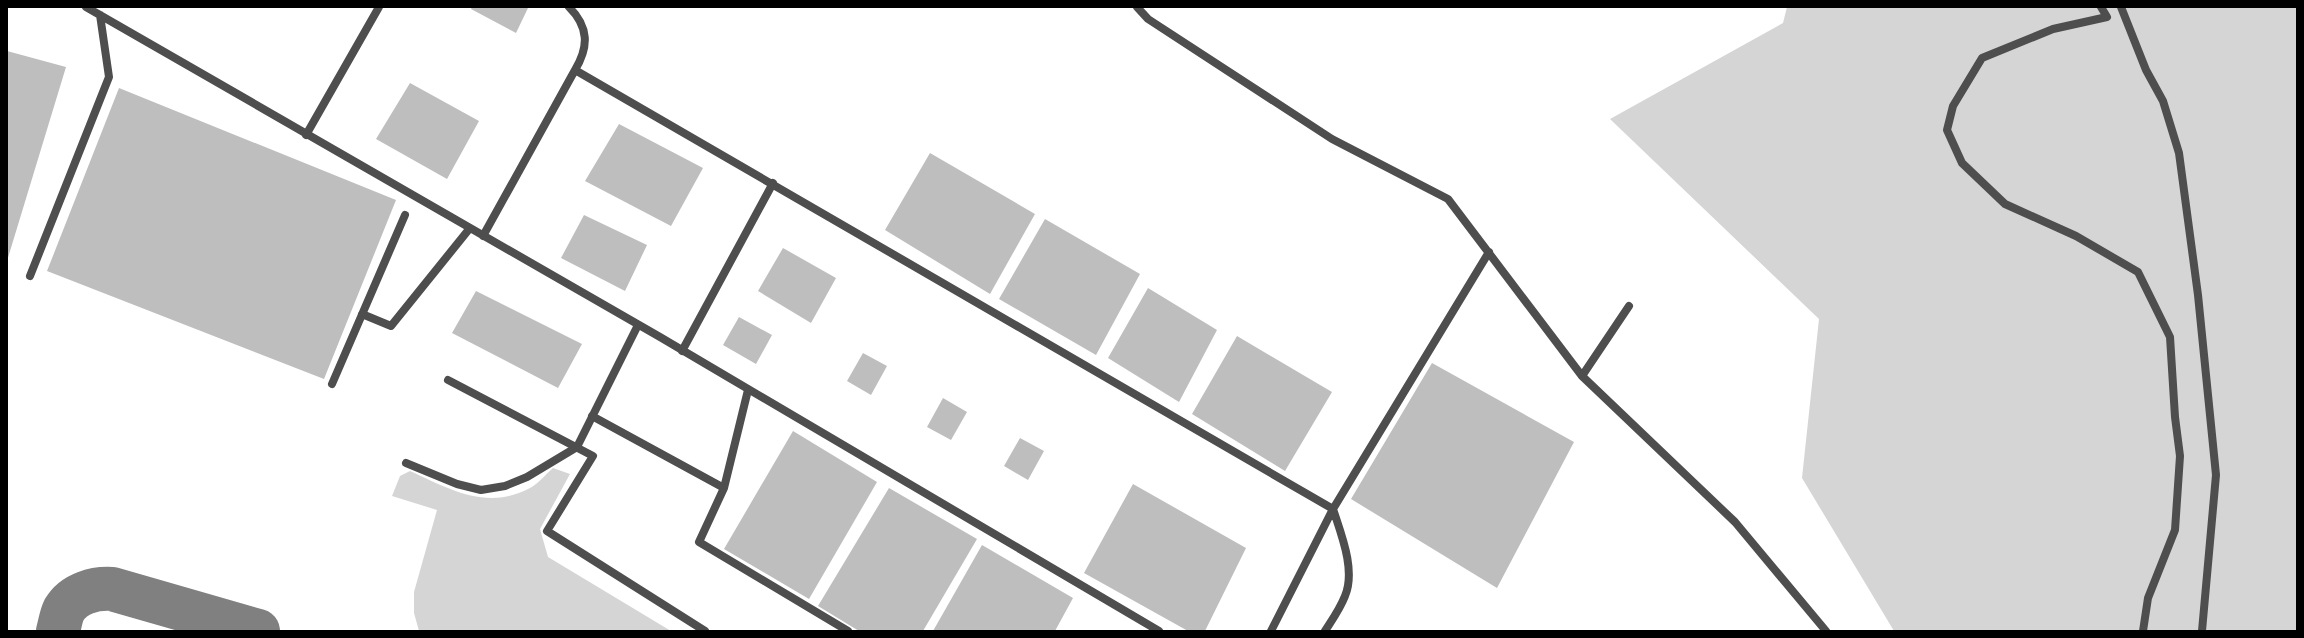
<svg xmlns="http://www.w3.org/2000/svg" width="2304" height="638" font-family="'DejaVu Sans',sans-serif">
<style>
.green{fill:#d5d5d5}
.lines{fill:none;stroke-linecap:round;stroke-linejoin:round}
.taxiway{stroke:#808080;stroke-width:44}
.building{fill:#bebebe}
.service{stroke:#4e4e4e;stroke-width:8}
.minor{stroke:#4e4e4e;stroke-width:8}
</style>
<rect width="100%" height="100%" fill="#fff"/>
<path class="green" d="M1787,7H2297V631H1894L1802,478L1819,319L1610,119L1783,23Z
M553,468L570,474L540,529L548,557L671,631H419L414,613V592L437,510L392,496L400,476L410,471C449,489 487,511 530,488C538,484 546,474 553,468Z"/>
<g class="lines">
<path class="taxiway" d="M58,631C60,624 61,616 64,610C74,593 95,588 112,589L258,631"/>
</g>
<path class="building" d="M472,7H526L528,8L516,33L471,9Z
M7,51L66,67L7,261Z
M410,83L479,121L447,179L376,139Z
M119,88L396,200L324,379L47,271Z
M619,124L703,168L671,226L585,181Z
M930,153L1035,214L990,294L885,230Z
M584,215L647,245L625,291L561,258Z
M1045,219L1140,274L1096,355L999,299Z
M783,248L836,278L811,323L758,291Z
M1148,288L1217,330L1179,402L1108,358Z
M476,291L582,344L558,388L452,333Z
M739,317L772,335L756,364L723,345Z
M1237,336L1332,392L1285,471L1192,414Z
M863,353L887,366L871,395L847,381Z
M1432,363L1574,442L1497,588L1351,499Z
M943,398L967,412L951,440L927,427Z
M793,431L877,482L809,599L724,549Z
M1020,438L1044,451L1028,480L1004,466Z
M1133,484L1246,548L1205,631H1188L1084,573Z
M889,488L977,539L923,631H859L818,606Z
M982,545L1073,598L1055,631H933Z"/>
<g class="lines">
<path class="service" d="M86,7L660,337L1159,631
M569,7C589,27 589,47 575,70
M1137,7L1148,19L1332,139L1448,199L1582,376L1735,522L1826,631
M2101,7L2107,17L2053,29L1982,58L1953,106L1947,130L1962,163L2005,204L2076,236L2138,272L2170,337L2175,417L2180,456L2175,530L2148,598L2143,631
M306,135L379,7
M483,236L575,70L1333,509C1341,534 1356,570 1345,596C1340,609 1332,620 1325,631
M30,276L109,77L100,15
M362,314L391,326L470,228
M682,351L773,183
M1582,376L1629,306
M448,380L593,456L547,531L705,631
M332,384L405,215
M592,416L724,488L699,542L848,631
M406,463L457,484L481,490L505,486L527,477L577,447L638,325
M724,488L748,390
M1271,631L1333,509L1489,252"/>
<path class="minor" d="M2121,7L2146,70L2163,101L2179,153L2198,295L2216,475L2202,631"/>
</g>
<rect width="2304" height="638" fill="none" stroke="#000000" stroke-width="16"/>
</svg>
